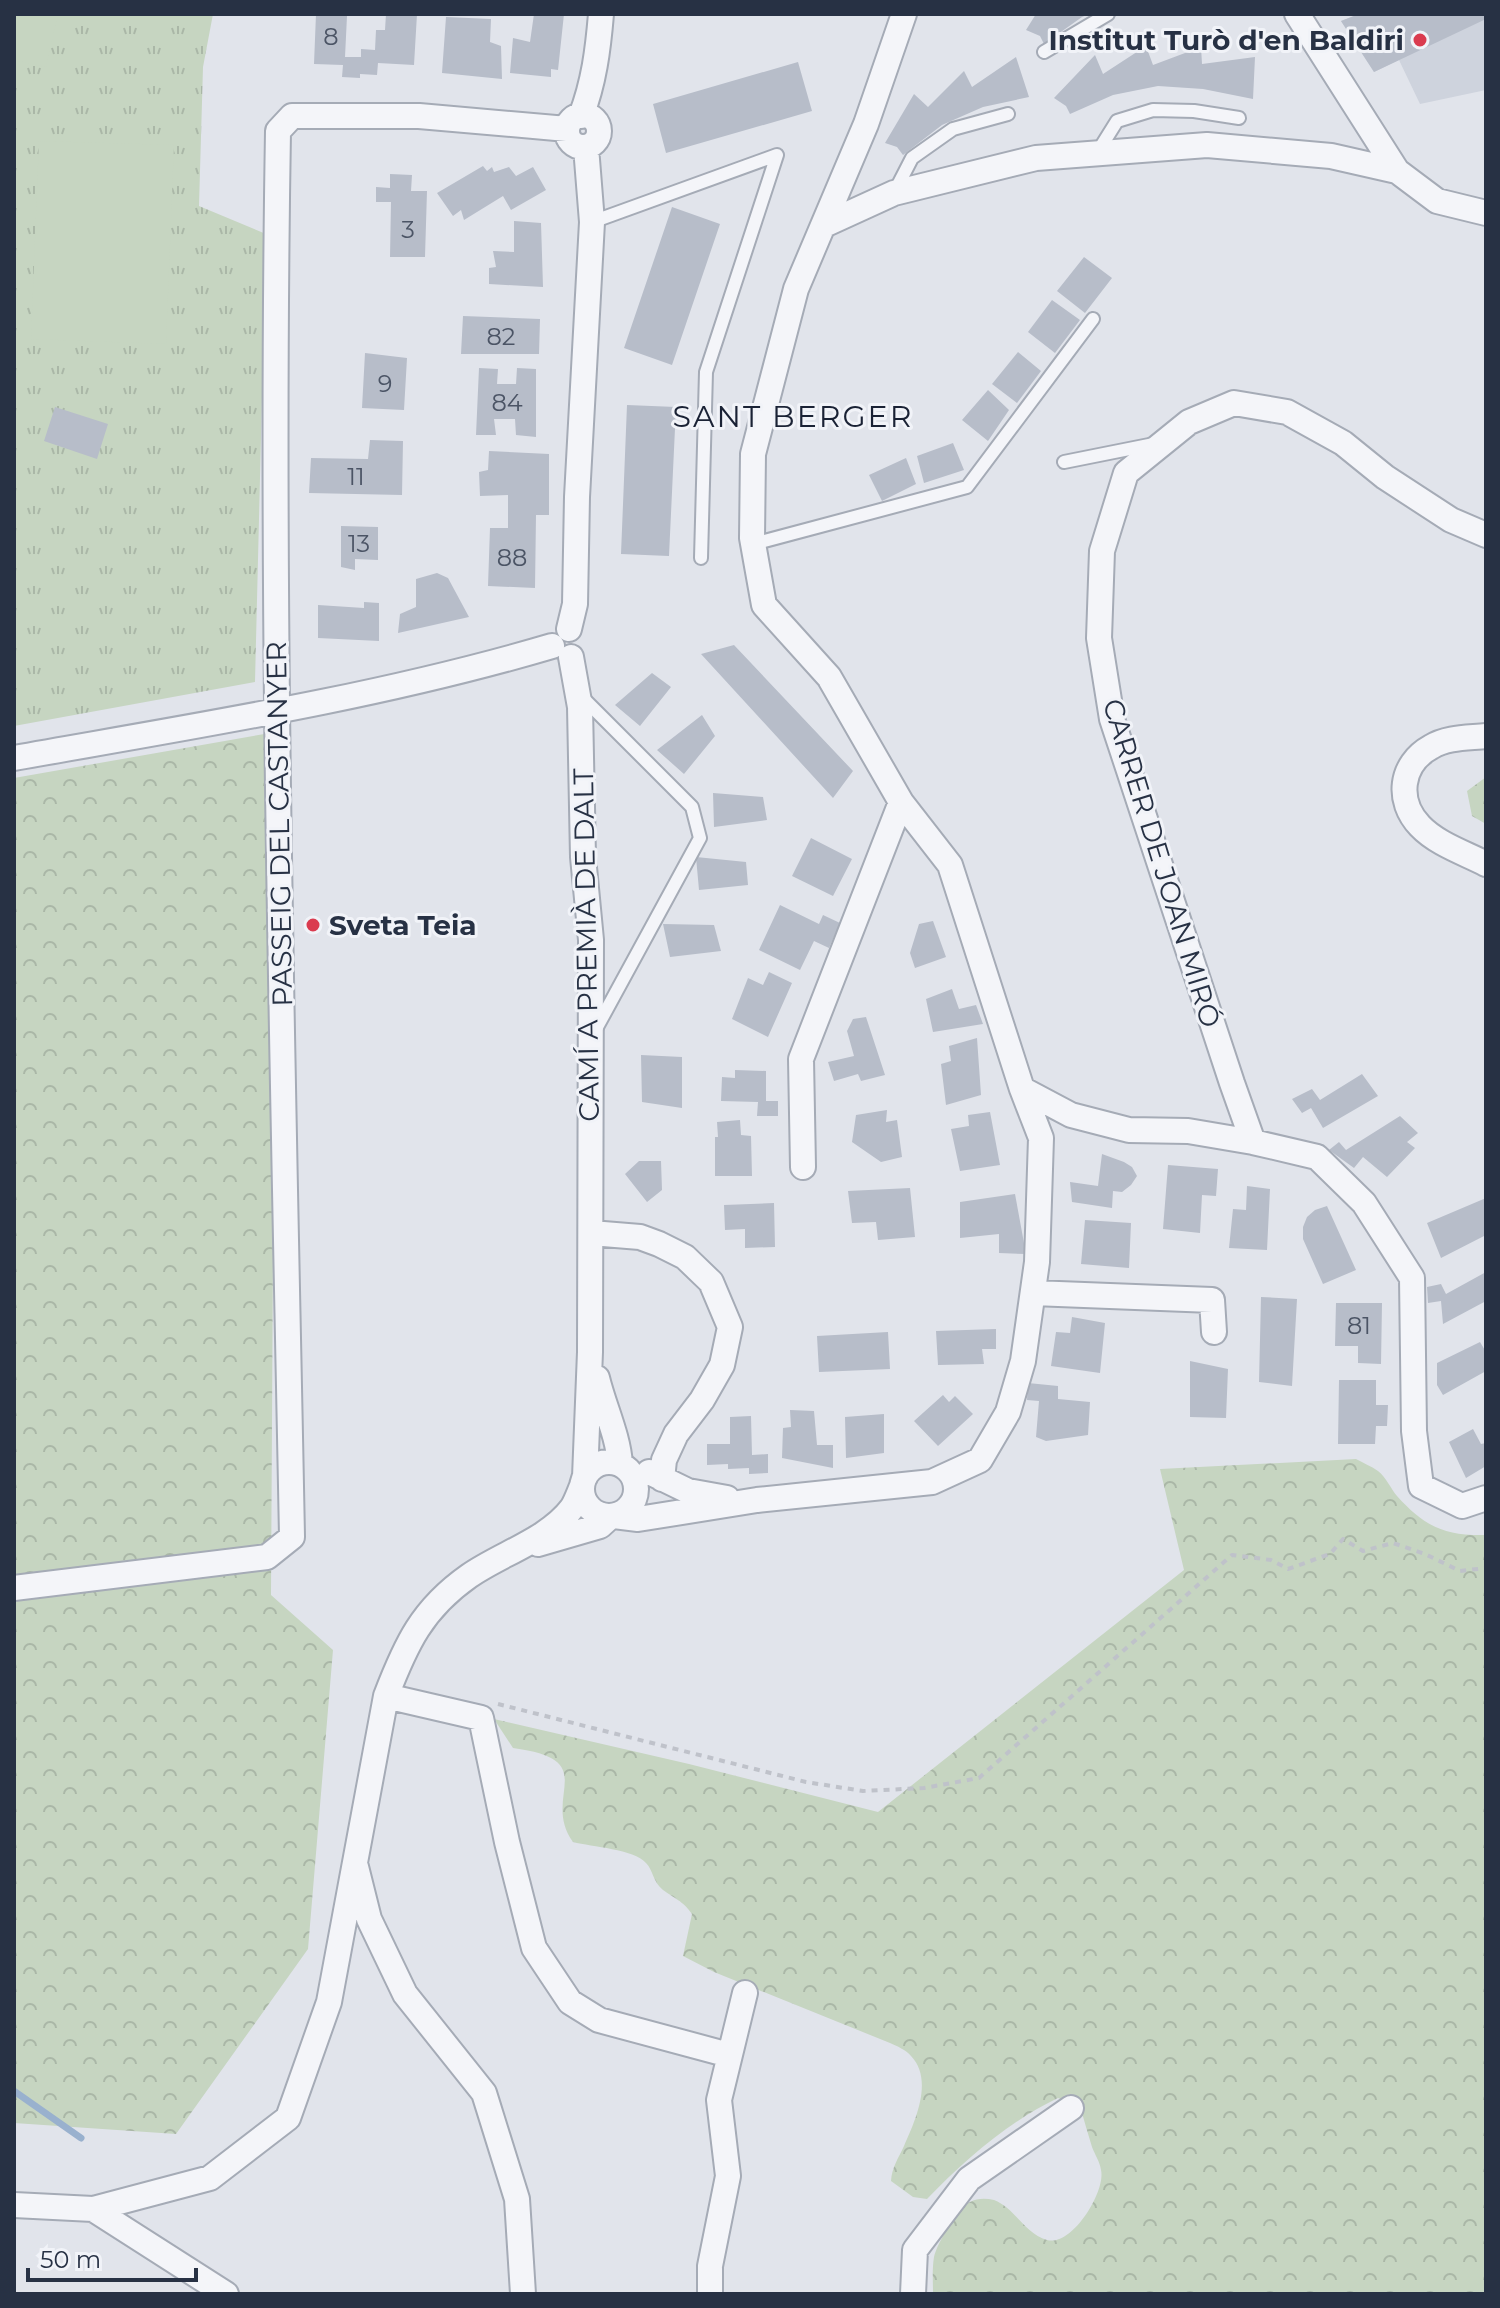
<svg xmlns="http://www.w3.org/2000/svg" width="1500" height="2308" font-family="Montserrat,sans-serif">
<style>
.built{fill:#ced3dd}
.grass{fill:url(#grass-tufts)}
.forest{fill:url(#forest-crowns)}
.green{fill:#c6d5c1}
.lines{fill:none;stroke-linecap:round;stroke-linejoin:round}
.stream{stroke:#99b1ce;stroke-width:7}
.building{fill:#b7bdc9}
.service-casing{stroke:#a5abb6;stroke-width:16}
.minor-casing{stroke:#a5abb6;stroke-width:28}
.path{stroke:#bfc2ca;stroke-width:4;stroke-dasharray:6 6;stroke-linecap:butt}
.service{stroke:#f4f5f9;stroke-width:12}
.minor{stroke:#f4f5f9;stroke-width:24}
.poi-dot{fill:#da3b4f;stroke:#f1f3f8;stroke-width:3}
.labels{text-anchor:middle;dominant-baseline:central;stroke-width:6;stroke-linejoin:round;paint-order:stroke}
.number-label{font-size:24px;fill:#4b5465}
.poi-label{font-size:28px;font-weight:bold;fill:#273144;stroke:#f1f3f8;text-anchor:end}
.street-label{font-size:28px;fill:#273144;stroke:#f1f3f8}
.neighbourhood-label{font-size:30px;letter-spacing:2px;fill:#1a2235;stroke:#f1f3f8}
</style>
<defs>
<pattern id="grass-tufts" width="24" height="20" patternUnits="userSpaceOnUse" patternTransform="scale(2)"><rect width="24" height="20" fill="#c6d5c1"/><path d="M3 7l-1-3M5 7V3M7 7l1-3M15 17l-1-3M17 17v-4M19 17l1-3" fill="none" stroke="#aab7a7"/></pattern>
<pattern id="forest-crowns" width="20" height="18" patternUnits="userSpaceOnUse" patternTransform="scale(2)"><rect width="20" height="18" fill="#c6d5c1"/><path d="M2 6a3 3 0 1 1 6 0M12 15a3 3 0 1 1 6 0" fill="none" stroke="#aab7a7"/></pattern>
</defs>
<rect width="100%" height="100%" fill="#e1e4eb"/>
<path class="built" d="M1359,14H1486V90L1420,104L1399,60L1374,72L1341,21Z"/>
<path class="grass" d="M14,14H213L203,67L199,206L266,234L255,682L14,726Z"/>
<path class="forest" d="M276,732L271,1595L333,1650L308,1949L176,2134L14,2123V778Z
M1486,777V824L1472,816L1467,791Z
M1356,1459C1363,1463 1371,1466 1378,1471C1386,1477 1391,1489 1397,1496C1425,1527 1445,1536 1486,1535V2294H933C933,2282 932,2269 934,2257C937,2243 958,2209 970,2202C977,2198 986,2198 994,2200C1015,2208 1024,2233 1047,2240C1072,2247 1106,2191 1101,2170C1100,2162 1095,2155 1092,2147C1088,2134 1084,2120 1080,2106L1058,2098C1008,2122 966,2159 927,2199L913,2197L891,2181C892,2167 898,2159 904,2146C915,2121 934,2080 911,2056C906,2050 897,2046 890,2043L714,1972L683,1956L692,1914C682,1900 675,1899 663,1890C653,1882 653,1870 646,1863C634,1849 592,1847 573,1842C540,1796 604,1760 513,1748L494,1719L689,1764L878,1812L1184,1570L1160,1469Z"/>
<path class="green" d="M14,14H58L46,67L14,60Z
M39,141L174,145L166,344L31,339Z"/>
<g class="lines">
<path class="stream" d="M14,2091L81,2138"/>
</g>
<path class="building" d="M316,14L347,16L345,57H361V49L375,50L376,30H385L386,14H417L414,65L378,63L377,75L360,74V78L342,77L343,65L314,64Z
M534,14H564L558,70L551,69V77L510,73L513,38L530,42Z
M1036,14H1089L1082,17L1044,44L1040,36L1026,30Z
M1359,14H1486V19L1374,72L1341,21Z
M446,17L491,19L490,42L501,46L502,79L442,73Z
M1146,46L1153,65L1201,47L1202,64L1255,57L1253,99L1203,89L1158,86L1113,95L1070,114L1066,106L1054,98L1095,55L1103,74Z
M1016,57L1029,97L983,107L942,125L903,155L897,147L885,143L914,94L928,107L964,71L972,87Z
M798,62L812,111L666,153L653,104Z
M483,166L487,171L492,167L494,172L509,167L516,176L533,167L546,190L511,210L503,196L464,220L461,210L453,216L437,193Z
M390,174L412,175L411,191H427L425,257H390L391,202H376V187L390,188Z
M672,207L720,224L672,365L624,348Z
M514,221L541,223L543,287L489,284V268L496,267L493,251L514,252Z
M1084,257L1112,278L1085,313L1057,291Z
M1052,300L1080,320L1055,353L1028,332Z
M463,316L540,319L539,354H461Z
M1018,352L1041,371L1017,403L992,384Z
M365,353L407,358L404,410L362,408Z
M479,368L498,369L497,384H516L517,368L536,369V437L516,435L515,419H494L496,435H476Z
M988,390L1009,410L988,441L962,420Z
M627,405L676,407L669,556L621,554Z
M55,407L108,424L97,459L44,441Z
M370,440L403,441L402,495L309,493L311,458L368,459Z
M953,443L964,470L924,483L917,456Z
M489,451L549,454V515H536L535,588L488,586L490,528H508V495L480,496L479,472L488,470Z
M906,458L916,484L882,501L869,475Z
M341,526L378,527V560L355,559V570L341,567Z
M437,573L448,578L469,617L398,633L400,614L416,607V579Z
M364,602L379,603V641L318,638V605L364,608Z
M734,645L853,771L833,798L701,654Z
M652,673L671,687L640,726L615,705Z
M702,715L715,736L684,774L657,750Z
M713,793L763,797L767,820L714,827Z
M811,838L852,859L833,896L792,876Z
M696,857L746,862L748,885L699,890Z
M780,905L819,924L823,915L840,923L829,948L814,941L800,970L759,950Z
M933,921L946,957L915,968L910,953L919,924Z
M663,924L714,925L721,951L670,957Z
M769,972L792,983L768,1037L732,1019L748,978L763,985Z
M952,989L959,1009L976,1005L983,1024L933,1032L926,999Z
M866,1017L885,1075L861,1081L858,1074L834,1081L828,1062L854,1056L847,1031L853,1019Z
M977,1038L981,1095L946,1105L941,1064L951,1061L949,1046Z
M641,1055L682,1057V1108L642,1102Z
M735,1070L766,1071V1101H778V1116H757L758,1102L721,1101L722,1077L735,1078Z
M1362,1074L1378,1096L1323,1128L1311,1108L1302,1113L1292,1099L1312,1089L1320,1100Z
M887,1110L886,1122L897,1120L902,1157L881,1162L852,1142L856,1115Z
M990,1112L1000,1165L960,1171L951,1129L969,1126L968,1115Z
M1400,1116L1418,1133L1407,1142L1415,1148L1387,1177L1363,1157L1354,1168L1329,1150L1339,1142L1346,1150Z
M740,1120L741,1135L751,1136L752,1176H715V1137H718L717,1122Z
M1102,1154L1124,1162L1132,1167L1137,1176L1131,1185L1122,1192L1113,1191L1112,1208L1072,1202L1070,1182L1098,1186Z
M639,1161H661L662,1190L647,1202L625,1174Z
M1168,1165L1218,1169L1216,1196L1202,1195L1200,1233L1163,1229Z
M1247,1186L1270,1189L1267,1250L1229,1248L1233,1209L1246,1210Z
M910,1188L915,1237L878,1240L876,1222L852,1223L848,1191Z
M1015,1194L1026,1254L999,1253V1234L960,1238V1202Z
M1486,1198V1235L1441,1258L1427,1223Z
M774,1203L775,1247L745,1248V1229L725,1230L724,1205Z
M1327,1206L1356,1270L1323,1284L1303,1239V1227L1307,1217L1315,1210Z
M1085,1220L1131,1223L1129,1268L1081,1264Z
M1486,1272V1301L1443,1324L1441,1301L1428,1303L1427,1287L1441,1284L1446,1294Z
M1261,1297L1297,1299L1292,1386L1259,1382Z
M1336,1303H1382L1381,1364L1358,1363V1346H1335Z
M1072,1317L1105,1323L1100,1373L1051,1366L1056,1332L1070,1333Z
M996,1329V1349H982L984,1364L938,1365L936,1331Z
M888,1332L890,1369L819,1372L817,1336Z
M1480,1342L1486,1352V1371L1443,1395L1437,1385V1363Z
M1190,1361L1228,1369L1226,1418L1190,1417Z
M1339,1380H1376V1405H1388L1387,1426H1376L1375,1444H1338Z
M1028,1383L1058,1386V1399L1090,1402L1088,1435L1046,1441L1036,1437L1039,1401L1027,1400Z
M943,1395L949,1402L955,1396L973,1414L938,1446L914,1421Z
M790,1410L814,1411L817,1445H833V1468L782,1458L783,1428L791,1427Z
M884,1414V1453L846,1458L845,1417Z
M751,1416L752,1455L768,1454V1473L749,1474V1468L728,1469V1464L707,1465V1444H730V1417Z
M1473,1429L1481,1444L1486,1443V1466L1466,1478L1449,1442Z"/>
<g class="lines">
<g class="service-casing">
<path id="service" d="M1044,52L1108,14
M1097,153L1117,121L1153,110L1194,111L1239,118
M895,191L912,158L953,129L1008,114
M592,222L777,155L706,372L701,558
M1064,462L1154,444
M753,544L967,487L1093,319
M582,697L692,807L700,838L596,1029"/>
</g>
<g class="minor-casing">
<path id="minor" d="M1297,14L1397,171L1437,201L1486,213
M567 131a16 16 0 1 1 32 0a16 16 0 1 1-32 0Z
M581,116C594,82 598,50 601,14
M824,225L894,193L1036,158L1207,145L1331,156L1397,171
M569,629L575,604L577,497L592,222L586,147
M571,657L580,707L583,857L591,940L590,1352L585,1477
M1486,736C1468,738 1447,737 1431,747C1400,764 1396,801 1420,826C1437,844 1465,853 1486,864
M14,758C194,726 376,698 552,646
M1022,1089L1071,1115L1129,1130L1188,1131L1253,1142L1317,1157L1364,1203L1412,1278L1414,1431L1421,1486L1462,1506L1486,1498
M1253,1142L1232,1083L1112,719L1099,638L1102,551L1126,473L1189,422L1234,403L1287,412L1343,443L1385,477L1451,520L1486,535
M803,1167L801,1059L901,802
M591,1233L640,1237L659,1244L685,1257L711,1282L730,1327L722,1365L702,1400L676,1434L664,1460L662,1479
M1033,1293L1212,1300L1214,1332
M597,1378C604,1407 618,1435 620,1464
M582 1489a27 27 0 1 1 54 0a27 27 0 1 1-54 0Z
M649,1472L688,1491L727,1498
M614,1516L638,1519L757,1500L932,1482L980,1460L1008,1412L1023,1361L1037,1262L1041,1138L1022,1089L950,865L901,802L829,677L764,605L752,538L753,454L796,289L866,124L904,14
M538,1544L600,1526L611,1516
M14,1588L267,1557L292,1537C283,1069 270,600 278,131L292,116H419L567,129
M386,1696L481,1718L507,1842L534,1948L570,2002L599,2020L729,2055
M356,1867L369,1919L405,1994L484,2093L517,2199L523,2294
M14,2205L93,2209L210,2178L288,2118L329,2002L386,1696C406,1644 422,1609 469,1576C500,1554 548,1540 572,1508C576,1502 579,1493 582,1486
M93,2209L226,2294
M710,2294V2266L728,2176L719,2100L745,1993
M913,2294L915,2250L969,2179L1071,2108"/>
</g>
<path class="path" d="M498,1704L806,1782L863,1791L924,1788L979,1778L1232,1555L1271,1560L1288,1569L1330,1554L1343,1539L1363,1551L1393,1543L1425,1554L1460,1571L1486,1568"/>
<use href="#service" class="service"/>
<use href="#minor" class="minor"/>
</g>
<g class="poi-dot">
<circle cx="1420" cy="40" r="8"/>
<circle cx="313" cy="925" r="8"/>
</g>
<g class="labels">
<g class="number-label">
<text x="331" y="36">8</text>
<text x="408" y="229">3</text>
<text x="501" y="336">82</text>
<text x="385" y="383">9</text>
<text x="507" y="402">84</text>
<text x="356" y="476">11</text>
<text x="359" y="543">13</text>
<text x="512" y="557">88</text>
<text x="1359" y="1325">81</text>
</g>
<g class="poi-label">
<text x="1404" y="40">Institut Turò d'en Baldiri</text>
<text x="329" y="925" text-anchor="start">Sveta Teia</text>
</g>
<g class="street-label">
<text transform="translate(279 824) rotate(-91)">PASSEIG DEL CASTANYER</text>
<text transform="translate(1162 863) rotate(73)">CARRER DE JOAN MIRÓ</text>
<text transform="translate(586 945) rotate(-91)">CAMÍ A PREMIÀ DE DALT</text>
</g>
<g class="neighbourhood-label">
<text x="793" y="416">SANT BERGER</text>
</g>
</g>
<rect width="1500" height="2308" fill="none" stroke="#273144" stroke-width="32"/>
<path d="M28 2268v12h168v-12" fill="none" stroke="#273144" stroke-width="4"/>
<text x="40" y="2268" font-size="24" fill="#273144" stroke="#f1f3f8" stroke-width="6" paint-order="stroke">50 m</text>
</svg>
